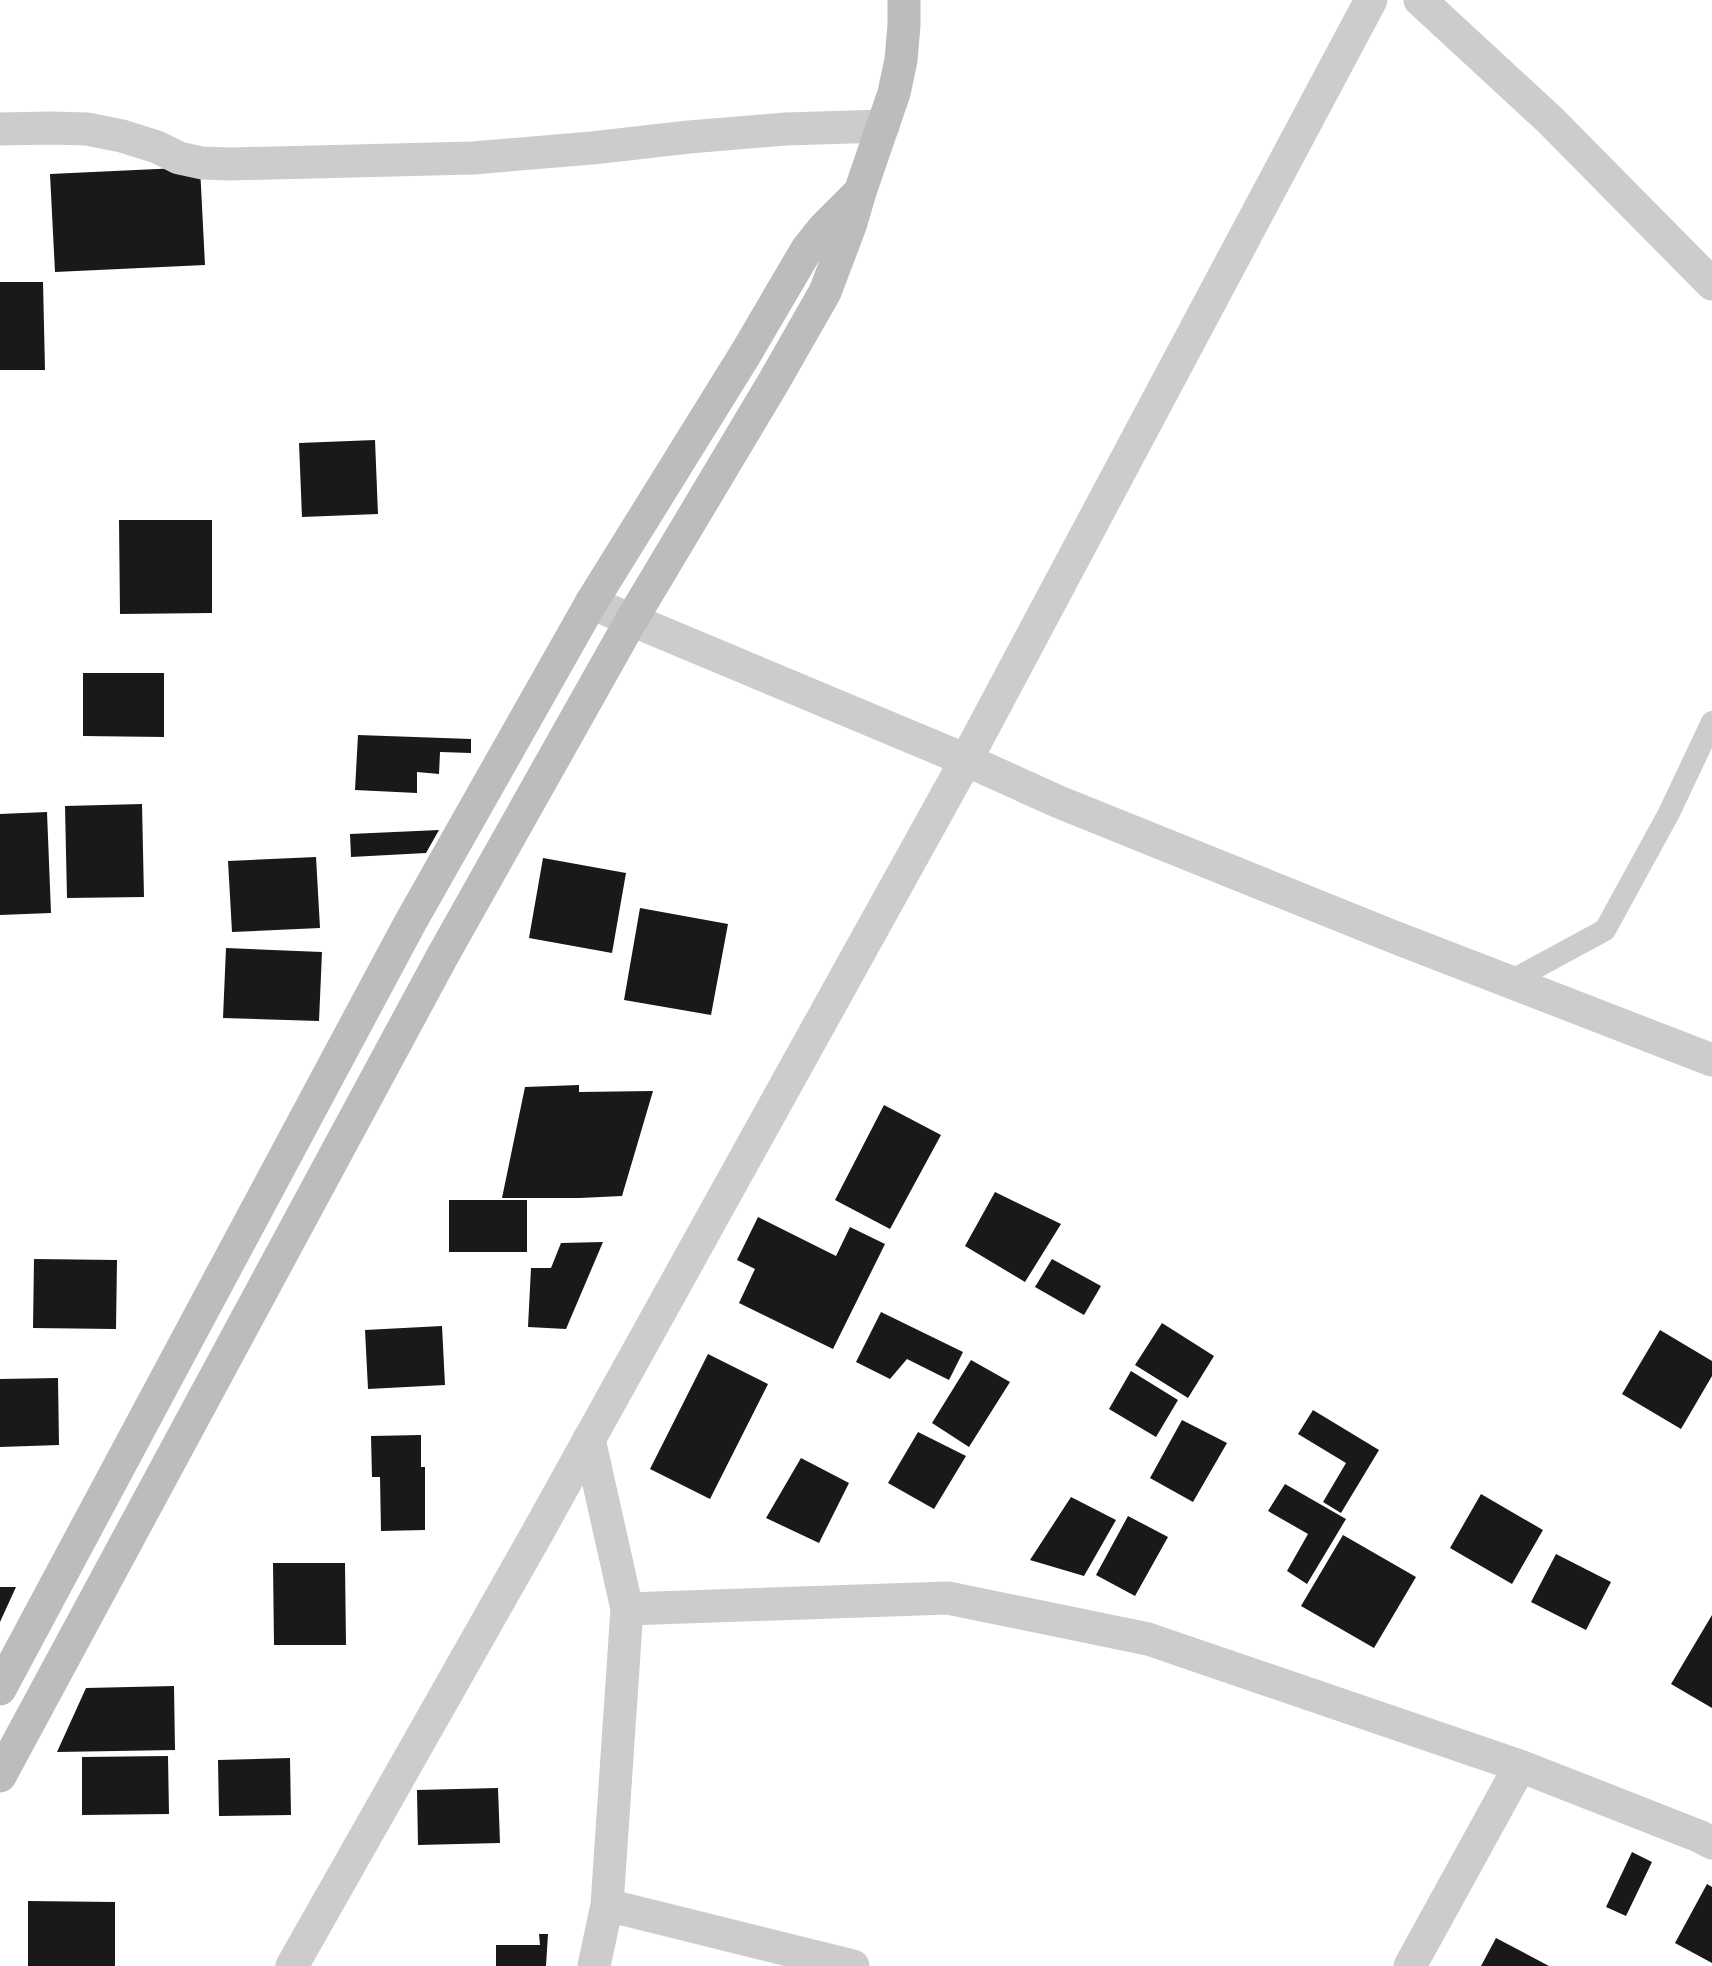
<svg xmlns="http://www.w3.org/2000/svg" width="1712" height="1966" font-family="Barlow,sans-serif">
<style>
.building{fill:#191919}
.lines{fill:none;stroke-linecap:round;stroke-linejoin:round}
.lane{stroke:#ccc;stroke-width:22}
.street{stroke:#ccc;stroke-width:33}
.secondary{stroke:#bcbcbc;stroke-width:33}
</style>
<rect width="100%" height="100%" fill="#fff"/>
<path class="building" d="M200,167L205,265L55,272L50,174Z
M0,282H43L45,370H0Z
M375,440L378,514L302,517L299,443Z
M119,520H212V613L120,614Z
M83,673H164V737L83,736Z
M358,735L471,739V753L440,752L439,774L417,772V793L355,790Z
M142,804L144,897L67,898L65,806Z
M47,812L51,913L0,915V814Z
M439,830L426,853L351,857L350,834Z
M316,857L320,928L232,932L228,861Z
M543,858L626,873L612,953L529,938Z
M640,908L728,924L711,1015L624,1000Z
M226,948L322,952L319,1021L223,1018Z
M579,1085V1092L653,1091L622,1196L580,1198H502L525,1087Z
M884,1105L941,1135L890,1229L835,1200Z
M995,1192L1061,1224L1025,1282L965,1246Z
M449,1200H527V1252H449Z
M758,1217L836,1256L850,1227L885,1244L833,1349L739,1303L755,1269L737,1260Z
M603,1242L566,1329L528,1327L531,1268H551L561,1243Z
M34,1259L117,1260L116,1329L33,1328Z
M1052,1259L1101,1286L1084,1315L1035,1287Z
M881,1312L963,1352L949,1380L907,1359L890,1379L856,1362Z
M1162,1323L1214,1356L1188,1398L1135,1365Z
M442,1326L445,1385L368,1389L365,1330Z
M1660,1330L1712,1361V1376L1681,1429L1622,1394Z
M708,1354L768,1384L710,1499L650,1469Z
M971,1360L1010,1382L969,1447L932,1423Z
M1131,1371L1178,1400L1156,1437L1109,1409Z
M58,1378L59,1445L0,1447V1379Z
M1313,1410L1379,1450L1341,1513L1323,1502L1346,1463L1298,1434Z
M1182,1420L1227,1443L1193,1502L1150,1478Z
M918,1432L966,1456L934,1509L888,1483Z
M421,1435V1467H425V1530L381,1531L380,1477H372L371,1436Z
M801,1458L849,1483L819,1543L766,1518Z
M1285,1484L1346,1519L1307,1584L1287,1571L1308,1534L1268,1511Z
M1481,1494L1543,1530L1512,1584L1450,1548Z
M1071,1497L1116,1520L1084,1576L1030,1560Z
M1128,1516L1168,1537L1135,1596L1096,1575Z
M1343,1535L1416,1577L1374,1648L1301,1606Z
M1556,1554L1611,1582L1586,1630L1531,1602Z
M273,1563H345L346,1645H274Z
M0,1587H16L0,1622Z
M1712,1615V1708L1671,1684Z
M174,1686L175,1750L57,1752L86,1688Z
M168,1756L169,1814L82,1815V1757Z
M290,1758L291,1815L219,1816L218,1760Z
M498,1788L500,1843L418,1845L417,1790Z
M1632,1852L1652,1862L1626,1916L1606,1907Z
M1707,1884L1712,1887V1963L1675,1943Z
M28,1901L115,1902V1966H28Z
M539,1934H548L546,1966H496V1945H540Z
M1496,1938L1549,1966H1481Z"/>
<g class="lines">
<path class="lane" d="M1509,982L1605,930L1669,813L1712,722"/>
<path class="street" d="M1420,0L1550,120L1712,284
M0,129L51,128L87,129L122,136L157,147L179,158L202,163L230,164L473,158L592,148L689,137L786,129L883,126
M591,603L966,760L1059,802L1394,937L1712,1060
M589,1439L627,1609L607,1905L594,1966
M627,1609L948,1598L1148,1639L1520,1766L1701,1837L1712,1843
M607,1905L853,1966
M292,1966L539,1530L966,760L1371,0
M1410,1966L1520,1766"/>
<path class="secondary" d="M0,1689L410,923L591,603L746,353L807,249L823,229L858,194
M0,1776L443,955L632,619L773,383L825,292L850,226L860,192L894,93L901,60L904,25V0"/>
</g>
</svg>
